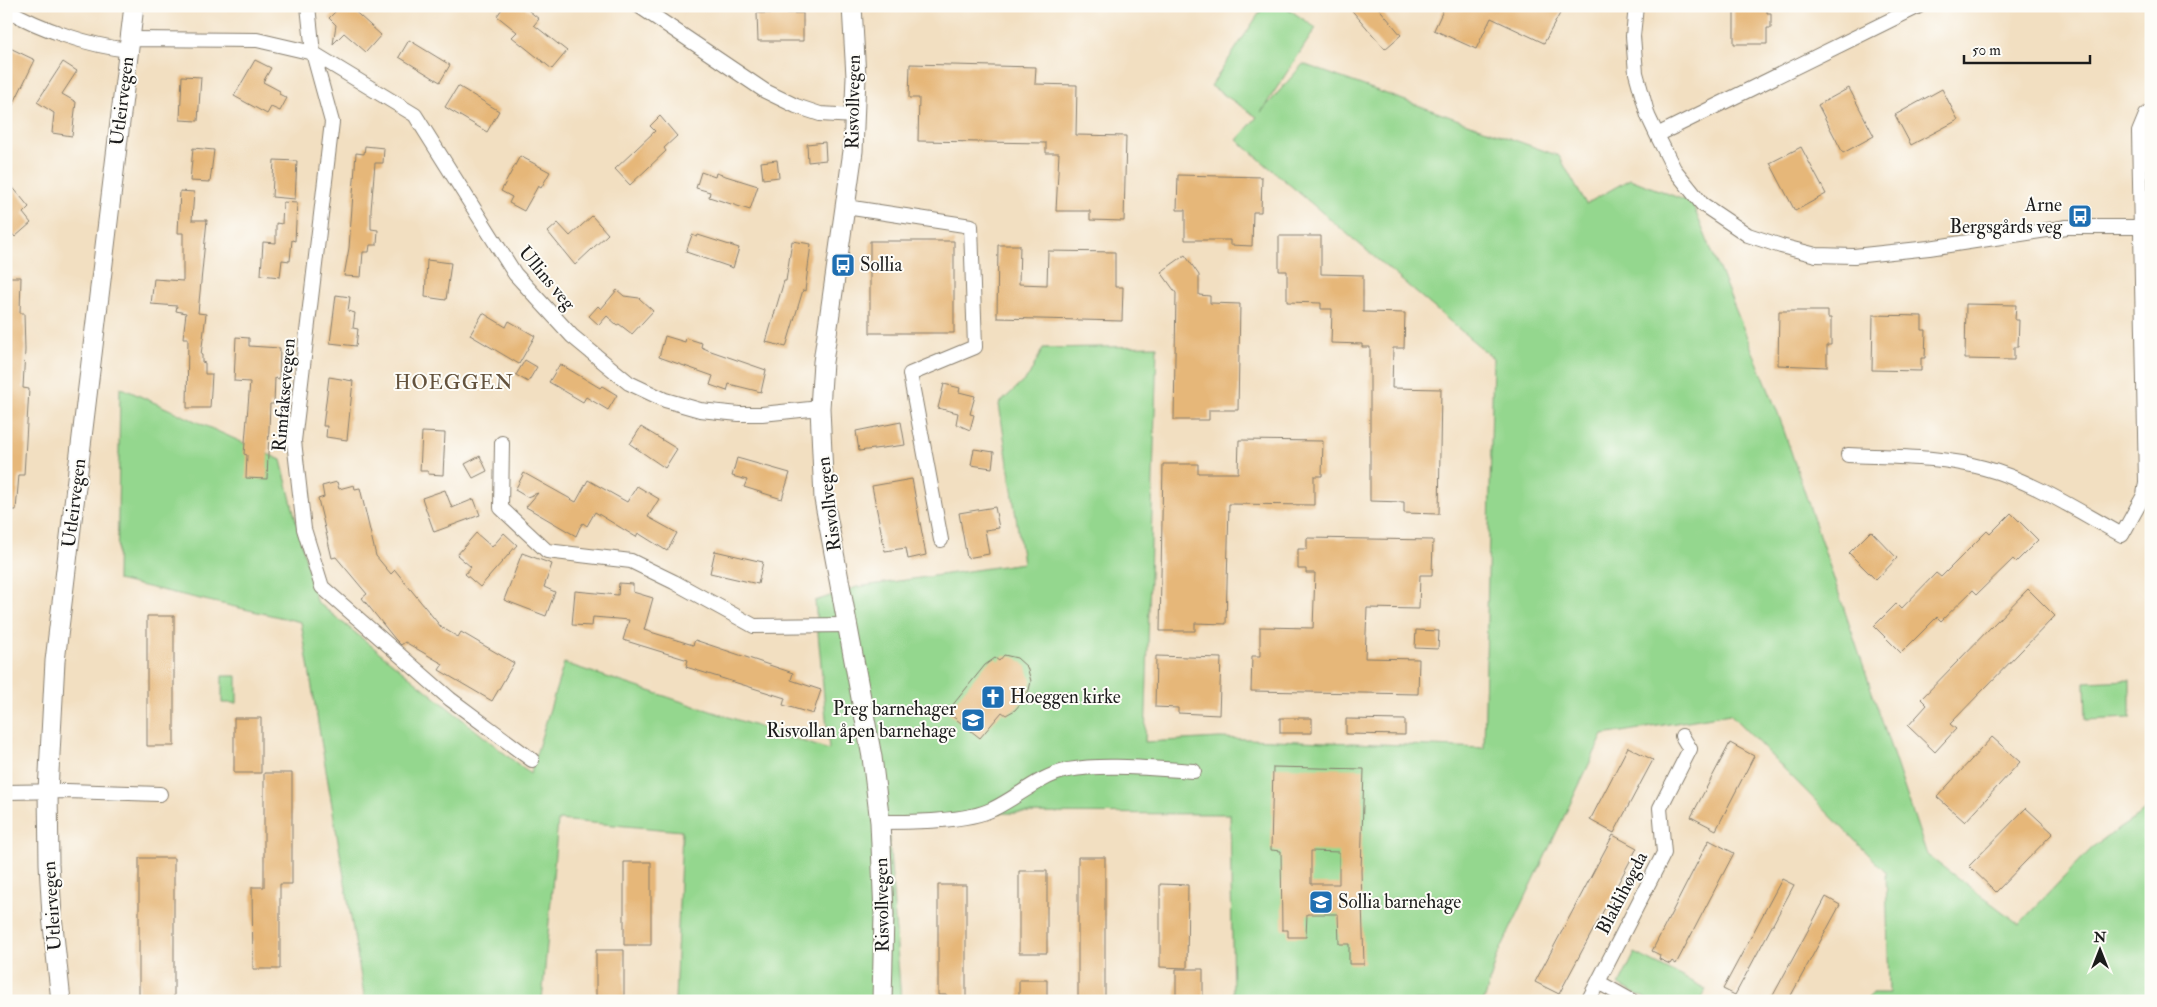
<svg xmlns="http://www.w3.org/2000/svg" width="2157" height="1007" font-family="'IM FELL Double Pica',serif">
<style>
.green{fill:#94d78e;stroke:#587a55}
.building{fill:#e6b779;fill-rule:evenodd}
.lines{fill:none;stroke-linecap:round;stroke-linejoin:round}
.street-casing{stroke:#877e6e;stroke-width:16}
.secondary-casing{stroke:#877e6e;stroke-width:21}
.street{stroke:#fff;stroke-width:14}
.secondary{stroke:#fff;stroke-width:19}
.labels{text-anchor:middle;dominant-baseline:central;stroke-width:4;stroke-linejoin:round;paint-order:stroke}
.street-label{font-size:19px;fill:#1c1c1c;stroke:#fdfcf7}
.poi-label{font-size:19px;fill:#1c1c1c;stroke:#fdfcf7;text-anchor:start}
.neighbourhood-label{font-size:20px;letter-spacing:1px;fill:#63523d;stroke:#fdfcf7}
</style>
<rect width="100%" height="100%" fill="#fdfcf7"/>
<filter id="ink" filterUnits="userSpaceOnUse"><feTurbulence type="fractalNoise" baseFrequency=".02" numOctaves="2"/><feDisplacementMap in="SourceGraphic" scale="10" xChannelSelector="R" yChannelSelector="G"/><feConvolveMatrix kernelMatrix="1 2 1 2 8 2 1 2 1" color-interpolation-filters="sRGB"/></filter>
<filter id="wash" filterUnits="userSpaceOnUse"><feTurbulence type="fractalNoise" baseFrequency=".0096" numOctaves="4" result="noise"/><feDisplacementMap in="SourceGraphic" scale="20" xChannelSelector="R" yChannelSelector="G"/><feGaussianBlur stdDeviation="1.12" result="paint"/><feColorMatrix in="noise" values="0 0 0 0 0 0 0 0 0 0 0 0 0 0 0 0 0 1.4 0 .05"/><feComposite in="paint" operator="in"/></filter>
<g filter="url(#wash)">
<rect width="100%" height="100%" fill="#f2dfc1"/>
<path class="green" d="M1264,6H1284L1316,28L1261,112L1303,64L1559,156L1586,204L1630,179L1692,203L1778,413L1927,855L2019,924L2095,845L2151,807V1001H1865L1873,993H1889L1886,872L1730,714L1603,735L1497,957L1484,1001H1233L1230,814L989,813L888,825L901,1001H675L682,831L558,820L542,1001H365L301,622L117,580L120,387L281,460L316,601L530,774L564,663L829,750L815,601L857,587L1023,563L999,404L1029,376L1043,348L1157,346L1145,742L1220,738L1484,748L1493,358L1237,140L1257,117L1211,86Z
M222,676H237V703H222Z
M2130,680V718L2086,720L2085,682Z
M1635,953L1706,989L1701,1001H1650L1619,985Z"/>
<g id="blocks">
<path class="building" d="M341,6H349L381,35L366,52L344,33L333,44L336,25L329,18Z
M504,6H523L539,19L534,25L567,51L552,69L512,37L517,32L497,16Z
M1348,6H1377L1401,35L1385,49Z
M1445,6H1564L1544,43L1491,18L1476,49L1434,30Z
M1734,6H1767V13H1771V28H1767V44H1734Z
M757,13H803V41H758Z
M409,40L450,65L440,82L399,57Z
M10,48L35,60L6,119V55Z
M255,60L271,68L263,82L280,91L279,94L287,98L280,111L271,107L267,114L234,96Z
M63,62L77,71L62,94L76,102L72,136L52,133L54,113L37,102Z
M910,64L1036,67L1035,84L1077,85L1076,135L1126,136L1124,221L1090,220V211H1056L1059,153H1046V143L918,141L919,98H909Z
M182,76L201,77L198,121L180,120Z
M458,86L499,111L487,132L445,107Z
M1849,88L1874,136L1843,153L1818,105Z
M1942,89L1958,120L1911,145L1895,115Z
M660,116L677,136L664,148L666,151L630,185L615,169L655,131L650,126Z
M825,142L826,160L808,162L807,144Z
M365,146L384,148L383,163H375L371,210V229L378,230L377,245H370L369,252H363L361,277L344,276L349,248L356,153L364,154Z
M1801,147L1826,194L1795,211L1770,163Z
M193,148L214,150L210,182L190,181Z
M520,156L550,172L541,188L538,186L524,211L509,203L512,197L501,191Z
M274,160L297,161L295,199L272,197Z
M777,160L779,177L763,179L761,162Z
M701,172L715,177L716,173L758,186L750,210L709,197L710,192L696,188Z
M1178,175L1262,177L1261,212H1253L1252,246L1230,245V240H1185V210H1177Z
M6,179L29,207L23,213L31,223L15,237L6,227Z
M180,191L194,192L192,220H207L198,313L206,314L201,355H202V362L205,363V374H212L210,408H187L188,338H183L186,313L176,311L177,306L151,304L154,279L183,281V233H178Z
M283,202L297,203L295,241L292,240L290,261L282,260L280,277L261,275L263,242L276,243V223L282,224Z
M592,216L608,234L575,265L548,232L558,223L570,236Z
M692,235L697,237L698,235L739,248L733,268L686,252Z
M1279,236H1321V274L1363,275V312L1405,313L1404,348H1393L1392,388L1441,389L1439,514L1404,513V502L1370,501V347H1362V344L1331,343L1332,309H1321V303L1287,302V271H1279Z
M792,241L811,244L805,291L803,290L786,347L766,342L784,281H786Z
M870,241H954V333H870Z
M998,245H1020L1019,284L1047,285L1048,251L1115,252V287H1123L1122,321L997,318Z
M1185,255L1199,275V295L1210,296V303L1240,304L1238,410H1209V420H1174L1176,293L1161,272Z
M427,260L451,263L446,300L425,297Z
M6,277H21L20,313H24L25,350L23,388L29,389L24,475H19L16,510H6Z
M617,290L624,296L639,298L653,311L632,334L619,324L617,325L607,316L599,325L589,316L598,306L601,309Z
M336,295L350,297L348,311L355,313L353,328L358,329L356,346L330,343Z
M1966,304L2016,305L2015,320H2019L2018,347H2014V360L1965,359Z
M1779,311H1828V318H1831V345H1827V367L1778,365Z
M483,313L506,327L509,321L535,336L519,364L470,335Z
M1873,315L1922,316V330H1926L1925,358H1921V371L1872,370Z
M665,336L685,342L686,338L702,343L701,347L708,350L766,370L761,392L729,384L727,391L710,385L713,376L659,357Z
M236,337L249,338V346L280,348L279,379L275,378L274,404H270L267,479L246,478L247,455L244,454L250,382L234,381Z
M525,360L537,367L528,382L516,375Z
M560,364L600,388L602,386L617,395L608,410L586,397L583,402L549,382Z
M329,377L353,381L347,440L326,437L327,426H323Z
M944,384L960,388L959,392L975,396L970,414L974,415L970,430L956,424L958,413L938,408Z
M901,422L905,445L859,451L856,431Z
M641,427L677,449L665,468L630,444Z
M422,432L445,433L443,475L428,474V471H420Z
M1239,440L1323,441L1322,476H1314V505L1229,504L1226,624L1195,623V631H1160L1163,464H1198V473H1238Z
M974,449L994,452L992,468L971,465Z
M480,456L487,471L473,478L465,464Z
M737,458L790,473L782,499L744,487L747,480L732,476Z
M524,473L576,502L588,480L627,502L637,486L659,499L648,517L677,533L667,551L638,533L636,537L595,512L587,526L583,523L580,527L576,536L526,507L538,493L527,497L515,490Z
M912,479L926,555L908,559L906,548L885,551L872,486Z
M337,482L339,489L354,485L355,489L360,488L376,556L391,574L395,570L441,627L458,637L461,632L514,663L492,701L439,670L443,664L405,642L401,645L395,639L362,598L367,594L336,557L332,558L318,499L324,497L322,486Z
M445,490L452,508L474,499L480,515L434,532L422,498Z
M995,507L999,528L985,530L989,554L967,558L959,513Z
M2011,513L2038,540L2016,562L2013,559L1977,594L1973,590L1941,621L1937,617L1901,653L1874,626L1896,604L1901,609L1936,573L1941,577L1987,531L1990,534Z
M1871,531L1897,558L1876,580L1849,553Z
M476,533L492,547L504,533L517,545L480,587L465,574L471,567L457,555Z
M1307,538L1433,540L1432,575H1420L1419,609L1367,608L1365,658L1419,659L1418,694L1251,691L1252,656H1260V627L1313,628L1315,573H1306V569H1298V549H1307Z
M715,551L763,562L758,584L710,573Z
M522,553L552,564L544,587L555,592L546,616L504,600Z
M619,583L633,584V592L653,598L644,630L693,645L695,640L793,673L791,680L821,690L813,714L783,705L785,698L686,667L688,660L623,640L629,620L593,617L592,626L572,625L575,591L618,595Z
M2028,589L2055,616L1950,724L1956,729L1935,752L1908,726L1927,705L1921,699Z
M147,616H174V746H147Z
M1416,630L1439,631L1438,649L1415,648Z
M1004,655L1017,658L1027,667L1031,681L1029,690L1025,698L1015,710L1006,715L1002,712L980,738L947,712L985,665L995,658L999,661Z
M1156,656L1221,658L1219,715L1178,713V708L1155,707Z
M234,718H261V773H234Z
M1280,718H1312V733H1280Z
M1346,719L1405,720V735L1346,734Z
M1992,737L2020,762L1965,822L1937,797Z
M1730,743L1754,756L1716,830L1691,817Z
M1628,747L1653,760L1614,833L1590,820Z
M1273,767L1364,769L1361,871L1364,964H1349V944H1339L1338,914H1307L1306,937H1288V930H1282L1281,851L1271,850ZM1311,851L1339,852V884H1311Z
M264,773H292V884H280V969H253L252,887H264Z
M2026,808L2053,833L1996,892L1969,866Z
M1613,835L1637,848L1559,994L1535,982Z
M1709,840L1734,853L1676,964L1672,961L1670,964L1659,959L1660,955L1652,951Z
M1078,857H1105V1001H1078Z
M139,858H174V1001H139Z
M624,862H651V945H624Z
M1019,871H1047V953H1019Z
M1782,879L1794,885L1735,995L1723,989Z
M1160,884L1188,885L1187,968L1160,967Z
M938,885H966V999H947V995H938Z
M1826,897L1840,905L1788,1001H1770Z
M596,950H624V1001H596Z
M1176,969H1203V1001H1176Z
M1019,980H1047V1001H1019Z"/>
</g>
</g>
<g filter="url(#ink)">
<use href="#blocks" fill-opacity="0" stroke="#877e6e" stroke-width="1"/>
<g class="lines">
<g class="street-casing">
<path id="street" d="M308,6L313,53L332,122L294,441L304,529L322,587L450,699L532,760
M639,6L765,91L796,106L820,114L855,116
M1636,6L1633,36L1636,73L1648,116L1657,135L1674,169L1702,204L1748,235L1781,246L1816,255L1854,256L1929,248L2067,227H2149
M6,9C40,29 90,46 129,50
M130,39L257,40L313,53L415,115L515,274L572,336L629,383L665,400L700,410L739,414H762L820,408
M1657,135L1919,6
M846,207L971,226L975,347L910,374L941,540
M502,443L501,508L547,551L631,561L674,582L754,626L847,625
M1848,455C1893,457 1940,456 1984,468C2033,481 2078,511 2122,535L2144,495L2146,482L2139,132L2146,115L2151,111
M6,792L67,791L160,794
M880,822C909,822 968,822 993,809C1018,797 1040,776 1068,770C1106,763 1155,769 1194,771
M1588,1001L1598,982
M1632,1001L1598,982L1664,853L1660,808L1690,749L1682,736"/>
</g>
<g class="secondary-casing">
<path id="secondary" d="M852,6L856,77L853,151L823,362L820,408L824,499L872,757L880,822L884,914L882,1001
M61,1001L52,916L49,864L48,791L55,661L134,6"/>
</g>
<use href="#street" class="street"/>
<use href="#secondary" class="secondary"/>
</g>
</g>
<defs>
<g id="bus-square" transform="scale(1.25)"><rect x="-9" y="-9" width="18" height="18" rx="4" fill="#1f6fb2" stroke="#fdfcf7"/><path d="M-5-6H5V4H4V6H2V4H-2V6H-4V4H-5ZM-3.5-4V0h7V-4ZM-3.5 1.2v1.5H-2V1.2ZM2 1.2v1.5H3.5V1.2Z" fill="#fff"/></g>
<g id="church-square" transform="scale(1.25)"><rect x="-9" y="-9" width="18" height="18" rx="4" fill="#1f6fb2" stroke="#fdfcf7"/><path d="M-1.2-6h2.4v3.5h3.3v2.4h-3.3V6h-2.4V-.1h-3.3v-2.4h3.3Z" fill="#fff"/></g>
<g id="school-square" transform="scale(1.25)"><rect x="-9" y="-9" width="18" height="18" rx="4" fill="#1f6fb2" stroke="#fdfcf7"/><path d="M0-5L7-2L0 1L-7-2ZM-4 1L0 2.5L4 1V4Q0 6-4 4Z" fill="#fff"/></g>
</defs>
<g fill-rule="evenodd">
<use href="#bus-square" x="2080" y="216"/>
<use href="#bus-square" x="843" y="265"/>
<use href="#church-square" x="993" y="697"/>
<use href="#school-square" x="973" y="720"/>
<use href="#school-square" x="1321" y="902"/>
</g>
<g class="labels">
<g class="street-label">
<text transform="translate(122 101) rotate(-83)">Utleirvegen</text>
<text transform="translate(853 102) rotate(-89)">Risvollvegen</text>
<text transform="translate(547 278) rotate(50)">Ullins veg</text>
<text transform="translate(284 395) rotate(-85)">Rimfaksevegen</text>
<text transform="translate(74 503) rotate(-83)">Utleirvegen</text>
<text transform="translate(829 504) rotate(-97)">Risvollvegen</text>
<text transform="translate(1622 893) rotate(-63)">Blaklihøgda</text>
<text transform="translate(882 905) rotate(-91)">Risvollvegen</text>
<text transform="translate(52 906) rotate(-94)">Utleirvegen</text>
</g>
<g class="poi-label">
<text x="2062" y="205" text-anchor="end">Arne<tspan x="2062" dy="22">Bergsgårds veg</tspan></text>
<text x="860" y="265">Sollia</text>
<text x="1010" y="697">Hoeggen kirke</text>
<text x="956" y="709" text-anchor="end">Preg barnehager<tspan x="956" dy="22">Risvollan åpen barnehage</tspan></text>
<text x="1338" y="902">Sollia barnehage</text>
</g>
<g class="neighbourhood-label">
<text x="454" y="382">HOEGGEN</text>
</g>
</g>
<rect width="2157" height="1007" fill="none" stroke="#fdfcf7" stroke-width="25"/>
<g transform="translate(2100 950)" stroke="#fdfcf7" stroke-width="4" paint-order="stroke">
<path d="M0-4L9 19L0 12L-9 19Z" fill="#1c1c1c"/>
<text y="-8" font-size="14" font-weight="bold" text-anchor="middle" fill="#1c1c1c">N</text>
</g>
<path d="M1964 55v8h126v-8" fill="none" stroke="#1c1c1c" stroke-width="2.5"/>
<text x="1972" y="55" font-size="15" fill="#1c1c1c" stroke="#fdfcf7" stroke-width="4" paint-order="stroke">50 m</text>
</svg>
